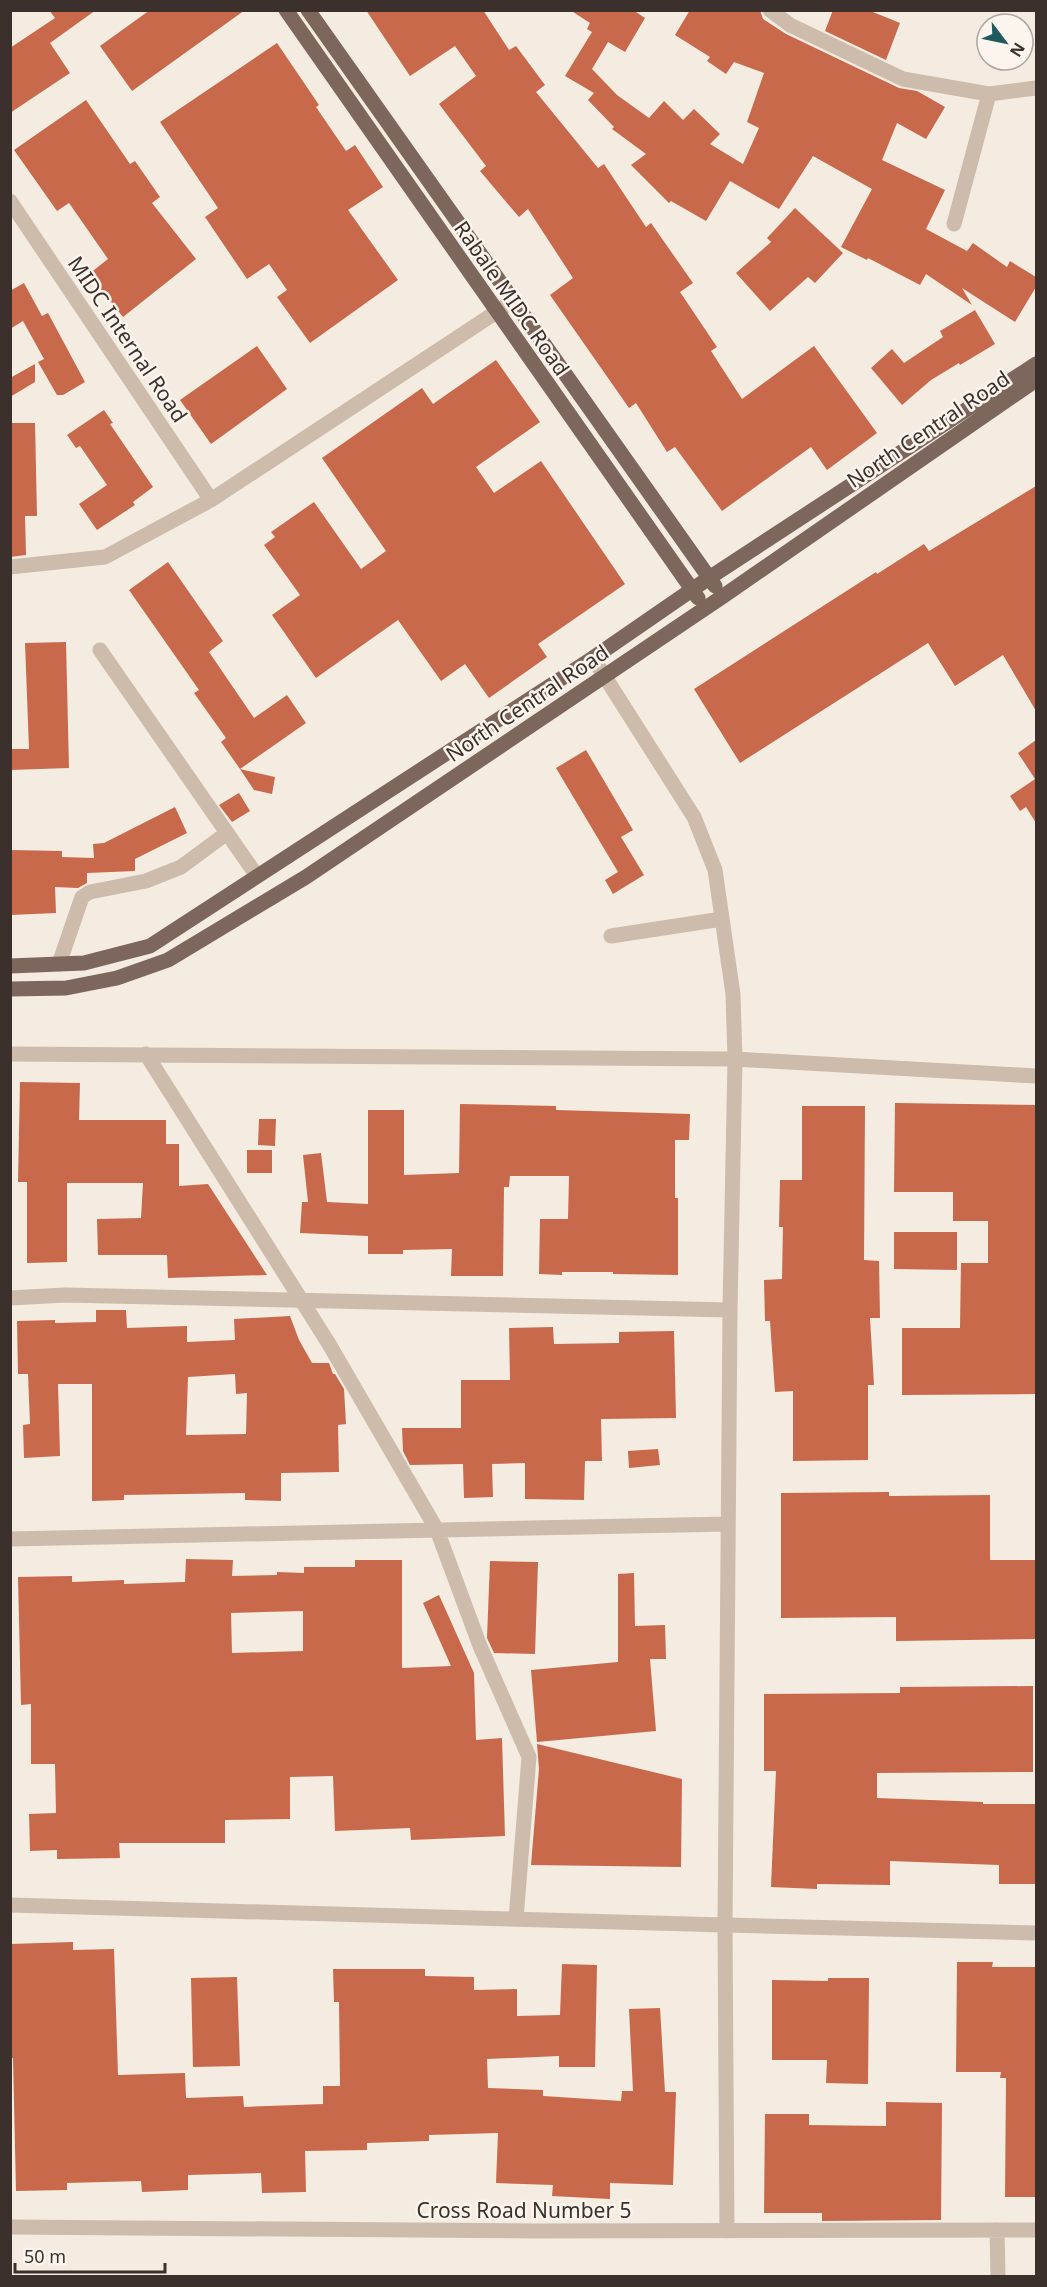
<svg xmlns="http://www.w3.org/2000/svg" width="1047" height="2287" font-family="'Noto Sans',sans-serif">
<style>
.building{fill:#c8694b;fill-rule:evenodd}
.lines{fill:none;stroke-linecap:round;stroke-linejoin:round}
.minor{stroke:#cdbbac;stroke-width:15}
.major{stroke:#7d675c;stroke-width:15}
.labels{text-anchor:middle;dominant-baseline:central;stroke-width:5;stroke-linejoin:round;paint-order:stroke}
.street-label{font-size:21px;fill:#3b302b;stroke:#fbf5ee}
</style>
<rect width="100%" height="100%" fill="#f4ebe1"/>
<path class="building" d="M49,10H96L50,43L70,73L10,113V48L55,18Z
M150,10H245L132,91L100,46Z
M366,10H483L509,50L516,46L545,85L536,92L598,168L604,164L646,227L651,223L693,283L680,292L717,347L711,351L742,399L814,346L877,433L827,470L811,447L722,511L675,447L667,452L636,403L629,408L550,295L573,278L528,209L519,217L480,171L486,166L439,104L476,76L455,46L410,76Z
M570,10H633L645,18L625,52L608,42L592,69L617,95L649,118L664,101L683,120L694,109L720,134L710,144L743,164L759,128L747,122L764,73L734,62L726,74L707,61L710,57L675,35L690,10H760L763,19L786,34L899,88L917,91L945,107L926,139L897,123L882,160L945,190L926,229L967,251L973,243L1007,267L1010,261L1036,277V287L1015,322L962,288L972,305L926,274L920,285L868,258L867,260L841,247L872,189L813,156L779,209L730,181L706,221L671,201L669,203L631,165L646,154L612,129L614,127L588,100L594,93L565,76L592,32L587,29L590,23Z
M833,10H868L900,23L886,60L825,31Z
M277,43L319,105L316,107L346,151L355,145L383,187L348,210L398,280L310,343L277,297L287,290L269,264L247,279L205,217L218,208L160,122Z
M86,100L130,164L135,161L160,197L152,203L196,259L123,317L89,274L108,259L69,203L57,211L14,150Z
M795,208L843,253L815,283L808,277L770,311L736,273L771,242L767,238Z
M24,283L42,316L48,313L85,382L63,395H57L38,362L44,359L23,321L10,329V291Z
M975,310L995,344L960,365L959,363L931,380L902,405L871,368L892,349L904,363L943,337L940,331Z
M257,346L287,389L211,444L180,400Z
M496,360L540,422L476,467L494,493L541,461L625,584L538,644L547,657L489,698L465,664L441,681L398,620L316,678L272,615L300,595L264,545L275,537L271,532L314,502L361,569L386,551L322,458L422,388L433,404Z
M35,364V382L10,397V378Z
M104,410L113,423L110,424L153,487L133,502L135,505L97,530L79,504L107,485L80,446L76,448L67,435Z
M10,423H35L37,516H25L26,555L10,557Z
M1036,486V711L1003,655L955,686L928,643L740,763L694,689L876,572L877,574L924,544L929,551Z
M168,562L223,641L209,652L254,718L287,695L306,723L240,769L221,742L226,738L194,693L199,690L129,590Z
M66,642L69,768L10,770V749H29L25,643Z
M1036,740V823L1026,807L1020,811L1010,796L1035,779L1018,753Z
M586,750L633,830L621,837L644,875L613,894L605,880L618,872L556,768Z
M240,769L275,777L272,794L254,790Z
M239,793L250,811L232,822L219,805Z
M175,807L187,833L135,859V871L87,873V883L78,888L55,887L56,913L10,915V850L62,851V857L94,858L93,844L104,843Z
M20,1082L80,1083L79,1120H166V1144H179V1186L208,1184L267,1275L168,1278L167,1255H98L97,1219L141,1218L143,1183H67V1262L27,1263V1182H18Z
M895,1103L1036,1105V1394L902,1395V1328H960L961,1263H988V1221H953V1192H894Z
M460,1104L556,1106V1110L690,1114L689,1140H675V1198H678V1275L613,1274V1272H562V1275L539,1274L540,1219H568L569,1176H510L509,1187H504L503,1276H451L452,1249L403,1250V1254H368V1236L300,1233L302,1202H308L303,1155L321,1153L327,1202L368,1204V1110H404V1175L459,1173Z
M802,1106H865L864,1260L879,1261L880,1318H870L874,1385H868V1460L793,1461V1391L775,1392L770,1321H765L764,1280L782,1279L783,1227H779L780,1180H802Z
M259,1119H276L275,1146L258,1145Z
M247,1150H272V1173H247Z
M894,1232H957V1270L894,1269Z
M96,1310H126L127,1328L187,1326V1342L235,1340L234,1319L290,1316L299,1340L312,1363H329L333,1374H335L344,1389L346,1424L338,1425L339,1472L281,1473V1501L245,1500V1493L124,1495V1500L92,1501V1384H58L60,1456L24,1458L23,1425L30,1424L28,1374H18L17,1321L55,1320V1323L96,1322ZM235,1374L236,1394L247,1393L246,1434L186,1435L188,1377Z
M553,1327L554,1344L619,1343V1332L674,1331L676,1418L601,1419L602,1461H585L584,1500L525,1499V1463L492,1464L493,1497L464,1498L463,1464L410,1465L403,1451L402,1428H461V1380H510L509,1328Z
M658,1449L660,1465L629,1468L628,1451Z
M889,1492V1496L990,1495V1560H1036V1639L896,1641V1617L781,1618V1493Z
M186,1559L233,1560L232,1576L277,1575V1572L304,1573V1567H355V1560H402V1668L451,1666L423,1603L439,1595L474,1673L476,1740L502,1738L505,1836L411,1840L410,1828L335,1831L333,1776L290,1777V1819L225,1820V1843H119L120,1858L57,1859V1850L30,1851L29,1814L56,1813L55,1764H31V1704L21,1705L18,1577L72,1576V1582L124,1580V1584L185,1582ZM303,1611V1651L232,1653L231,1613Z
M490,1561L538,1562L535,1654L494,1653L487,1638Z
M634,1573L635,1626L665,1625L666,1659H650L656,1731L537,1742L531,1670L618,1662V1574Z
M1033,1686V1772L877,1773V1798L983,1802V1804H1036V1884H999V1865L890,1861V1885L817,1884V1889L771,1887L776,1771H764V1694L900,1693V1687Z
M537,1744L682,1779L681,1867L531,1865L539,1769Z
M73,1942V1950L114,1949L118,2075L185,2073L186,2098L243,2096L244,2107L323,2104V2086H340L339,2002H334L333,1969H425V1976L474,1977V1990L517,1989V2016L560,2015L562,1964L597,1965L595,2067H559V2056L487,2059L488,2088L543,2090V2096L621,2101L622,2091H633L629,2009L660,2008L665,2092H676L673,2185L610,2183V2199L552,2196L553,2185L496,2183L498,2133L429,2135V2141L367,2143V2150L305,2151L306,2192L262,2193L261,2173L188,2175V2190L142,2192L141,2181L67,2183V2190L16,2191L13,2058H10V1944Z
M957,1962H993L992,1967H1036V2197H1005L1006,2078H1000L1001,2072H956Z
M237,1977L240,2066L193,2067L191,1978Z
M828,1978H869L868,2084L826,2083L827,2060H772V1980L828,1981Z
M886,2102L942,2103L941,2220L822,2221V2213H764L765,2114H809V2125L886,2126Z"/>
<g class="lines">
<path class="minor" d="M770,10L790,25L903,79L989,94L1036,88
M10,201L211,500
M954,224L989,94
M10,567L105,557L211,500L513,301
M100,650L257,876
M593,658L694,817L715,870L733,994L735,1059L730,1310L725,1925L1036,1933
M611,936L722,919
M59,964L82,897L90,892L146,881L181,867L227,833
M10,1054L735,1059L1036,1076
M146,1054L329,1344L437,1530L480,1646L529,1757L516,1919
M10,1298L65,1295L730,1310
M10,1539L728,1524
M10,1905L725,1925L727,2231
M10,2227L534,2231L1036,2230
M997,2230L998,2276"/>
<path class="major" d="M286,10L698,598
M308,10L715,586
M10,966L84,963L150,946L593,658L709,578L1036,364
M10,989L66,988L117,978L168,960L306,877L722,597L1036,380"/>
</g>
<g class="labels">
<g class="street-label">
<text transform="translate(512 298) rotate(55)">Rabale MIDC Road</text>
<text transform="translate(128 339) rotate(56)">MIDC Internal Road</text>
<text transform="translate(928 429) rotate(-34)">North Central Road</text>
<text transform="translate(527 703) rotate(-34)">North Central Road</text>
<text x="524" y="2210">Cross Road Number 5</text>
</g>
</g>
<rect width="1047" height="2287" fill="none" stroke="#3b302b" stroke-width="24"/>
<g transform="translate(1005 42) rotate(122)"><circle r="28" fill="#fbf5ee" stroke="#aea6a0" stroke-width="1.5"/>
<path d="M0-4.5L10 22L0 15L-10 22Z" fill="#1f5a5e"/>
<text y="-9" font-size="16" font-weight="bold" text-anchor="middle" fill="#3b302b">N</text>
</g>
<path d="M15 2263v9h150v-9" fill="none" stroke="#3b302b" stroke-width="3"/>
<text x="24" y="2263" font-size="18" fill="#3b302b" stroke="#fbf5ee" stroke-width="4.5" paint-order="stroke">50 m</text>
</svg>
